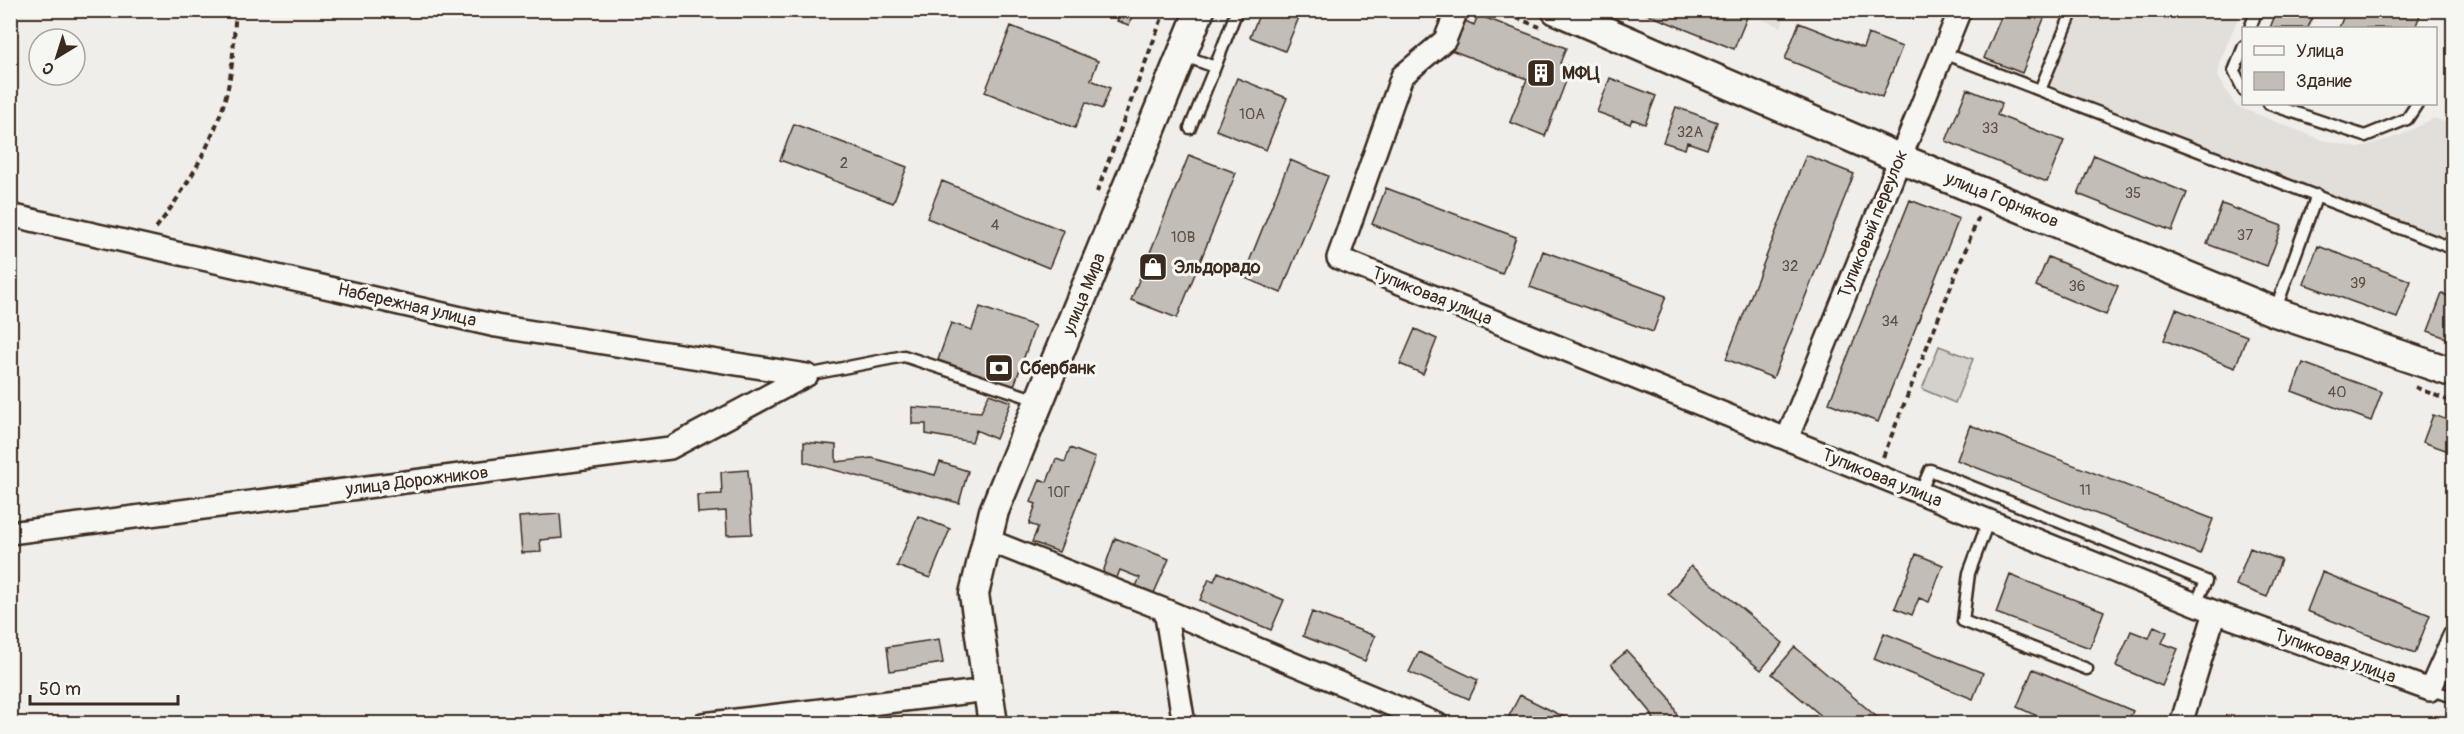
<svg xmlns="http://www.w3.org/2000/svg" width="2464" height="734" font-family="Pangolin,sans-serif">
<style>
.built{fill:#e2dfdb}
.green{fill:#d4d1cc;stroke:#887e75;stroke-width:1.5}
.building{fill:#c2bdb7;stroke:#3b2a1e;stroke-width:1.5}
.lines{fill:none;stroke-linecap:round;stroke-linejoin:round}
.lane-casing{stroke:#3b2a1e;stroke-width:15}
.street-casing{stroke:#3b2a1e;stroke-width:26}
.secondary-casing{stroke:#3b2a1e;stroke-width:33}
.path{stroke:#3b2a1e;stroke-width:4;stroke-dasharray:6 4.5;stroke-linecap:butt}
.lane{stroke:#f6f6f2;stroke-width:10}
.street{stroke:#f6f6f2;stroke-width:21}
.secondary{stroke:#f6f6f2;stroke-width:28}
.labels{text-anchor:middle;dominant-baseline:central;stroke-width:6;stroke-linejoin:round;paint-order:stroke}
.number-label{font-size:15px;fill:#5d4f44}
.poi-label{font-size:18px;font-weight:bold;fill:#3b2a1e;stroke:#f6f6f2;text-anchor:start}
.street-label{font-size:18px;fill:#3b2a1e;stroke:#f6f6f2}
</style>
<rect width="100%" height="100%" fill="#efeeea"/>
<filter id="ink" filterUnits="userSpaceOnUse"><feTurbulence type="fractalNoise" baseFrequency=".0167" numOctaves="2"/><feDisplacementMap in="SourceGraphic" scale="12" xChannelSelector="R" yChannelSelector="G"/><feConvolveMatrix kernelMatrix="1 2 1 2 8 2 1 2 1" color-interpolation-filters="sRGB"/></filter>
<g filter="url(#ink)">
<path class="built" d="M1765,10L1787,11L1781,27L1761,19Z
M2073,11H2241L2221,59L2218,77L2236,106L2322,140L2359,148L2401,135L2434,118L2453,125V250L2040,90Z"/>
<path class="green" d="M1939,346L1973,359L1955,403L1922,389Z"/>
<path class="building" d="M1121,10H1134L1129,25L1117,21Z
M1261,10H1302L1285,51L1250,37Z
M1637,10H1750L1734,49Z
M1893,10H1916L1913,19Z
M2004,10L2047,11L2022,73L1984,58Z
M2277,10H2315L2308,28H2270Z
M2346,10H2422L2415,28H2339Z
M1478,15L1566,48L1560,63L1571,68L1545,136L1510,122L1527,79L1451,50L1463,20L1474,25Z
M1799,23L1863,48L1868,34L1902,47L1882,97L1785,59Z
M1011,26L1098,61L1091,80L1110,88L1102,109L1086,102L1075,128L985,92Z
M1237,78L1287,98L1266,150L1216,130Z
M1610,78L1656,96L1645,124L1632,119L1630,124L1597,112Z
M1967,89L2002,103L1997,115L2064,141L2047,182L1946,141Z
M1676,107L1717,122L1707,149L1687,142L1685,149L1663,142Z
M794,124L907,167L893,203L780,160Z
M1189,155L1236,173L1177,318L1131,300Z
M1806,155L1854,174L1773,378L1726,359Z
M2094,155L2187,193L2172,231L2078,194Z
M1290,160L1328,176L1281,293L1243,277Z
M942,181L1064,231L1049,268L927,218Z
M1386,188L1516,237L1502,274L1372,224Z
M1910,200L1959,219L1878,422L1829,403Z
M2222,204L2282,226L2267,266L2207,244Z
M2318,246L2411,281L2397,318L2304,284Z
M1543,251L1666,296L1653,332L1530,287Z
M2048,257L2118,286L2106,315L2036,286Z
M2442,294L2454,298V341L2428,331Z
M980,307L1035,326L1014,386L938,360L951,323L972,330Z
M2176,309L2247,336L2235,368L2164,340Z
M1415,329L1437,339L1423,374L1400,364Z
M2303,363L2382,392L2371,421L2292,391Z
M989,394L1011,402L996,439L976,430L972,442L926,434V424H912V407L981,412Z
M2433,415L2454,422V453L2423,442Z
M1970,425L2213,519L2200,554L1957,460Z
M804,442L836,445V462L872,458L935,475L940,462L968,471L959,503L804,462Z
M1070,448L1095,458L1059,552L1032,542L1038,527L1029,524L1036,504L1031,502L1040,479L1047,482L1056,459L1065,462Z
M748,470L752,534L727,535L726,511L698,513L697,495L722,494L721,472Z
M560,514L562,538L540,540L541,552L522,553L519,517Z
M918,516L950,529L930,578L897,566Z
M1115,538L1169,559L1154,593L1136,586L1140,578L1120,570L1116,580L1102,575Z
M2250,548L2281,560L2267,597L2236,585Z
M1916,554L1943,565L1929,602L1919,598L1912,615L1895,608Z
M1691,566L1783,643L1761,670L1668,594Z
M1218,572L1284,600L1271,630L1200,600L1209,579L1214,581Z
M2322,572L2430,615L2415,653L2307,611Z
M2010,575L2104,611L2090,648L1996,613Z
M1312,612L1375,636L1365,661L1303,636Z
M2154,626L2167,632L2162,643L2178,649L2162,686L2116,666L2131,631L2149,638Z
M1884,633L1983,673L1973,699L1874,659Z
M939,639L943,663L890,671L887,647Z
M1795,647L1885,724H1831L1772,674Z
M1627,651L1669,697L1681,724H1656L1650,711L1611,664Z
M1419,652L1478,680L1469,699L1409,672Z
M2033,669L2133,711L2127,724H2055L2017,707Z
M1520,695L1566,718L1564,724H1524L1509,716Z"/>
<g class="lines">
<g class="lane-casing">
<path id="lane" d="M2250,28L2257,10
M2244,46L2234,71L2244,91
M1943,53L2454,249
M1182,55L1215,67L1237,10
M2040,90L2073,10
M2269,104L2365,136L2407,119L2417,104
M1190,128L1215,67
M2275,311L2317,195
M807,375L904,356L1037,400
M1920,493L1930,470L2206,581L2196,604
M1988,522L1969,573L1963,621L2087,669
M2430,690L2454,697"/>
</g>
<g class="street-casing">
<path id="street" d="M1457,10L1445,40L1402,76L1338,258L2215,612L2430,690L2454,636
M10,215L496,326L807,375
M1787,439L1960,10
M10,533L670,448L807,375
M985,539L1165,610L1437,724
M1165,610L1184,724
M703,724L988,690
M2181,724L2215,612"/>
</g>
<g class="secondary-casing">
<path id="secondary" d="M1556,10L1899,158L2275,312L2454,373
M993,724L974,594L994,511L1200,10"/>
</g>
<path class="path" d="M1496,10L1540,27
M1097,192L1165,10
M156,228C190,184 223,127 231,71C234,51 234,30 236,10
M2415,387L2454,403
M1883,457L1979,216"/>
<use href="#lane" class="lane"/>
<use href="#street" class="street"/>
<use href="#secondary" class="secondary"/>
</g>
</g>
<defs>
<g id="building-square" transform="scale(1.5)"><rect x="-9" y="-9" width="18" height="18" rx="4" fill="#3b2a1e" stroke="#f6f6f2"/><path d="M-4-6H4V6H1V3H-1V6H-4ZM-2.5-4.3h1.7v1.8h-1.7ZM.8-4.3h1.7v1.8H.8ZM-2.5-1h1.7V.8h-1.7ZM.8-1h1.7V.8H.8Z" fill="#fff"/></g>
<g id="shop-square" transform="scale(1.5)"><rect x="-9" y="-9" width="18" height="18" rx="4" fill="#3b2a1e" stroke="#f6f6f2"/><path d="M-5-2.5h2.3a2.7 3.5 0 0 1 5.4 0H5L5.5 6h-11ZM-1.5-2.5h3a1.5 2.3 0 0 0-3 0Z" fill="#fff"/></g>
<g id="bank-square" transform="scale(1.5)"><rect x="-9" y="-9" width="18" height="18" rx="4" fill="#3b2a1e" stroke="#f6f6f2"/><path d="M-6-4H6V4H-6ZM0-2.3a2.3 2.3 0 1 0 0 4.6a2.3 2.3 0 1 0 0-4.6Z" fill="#fff"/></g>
</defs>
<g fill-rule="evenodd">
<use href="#building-square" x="1541" y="73"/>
<use href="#shop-square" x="1153" y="267"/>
<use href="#bank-square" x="999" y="368"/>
</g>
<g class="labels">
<g class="number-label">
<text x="1252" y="114">10А</text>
<text x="1990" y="128">33</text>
<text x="1690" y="132">32А</text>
<text x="844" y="163">2</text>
<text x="2133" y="193">35</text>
<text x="995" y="225">4</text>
<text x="2245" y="235">37</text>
<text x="1183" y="237">10В</text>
<text x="1790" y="266">32</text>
<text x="2358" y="283">39</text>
<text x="2077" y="286">36</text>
<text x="1890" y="321">34</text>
<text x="2337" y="392">40</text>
<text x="2085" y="490">11</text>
<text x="1059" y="492">10Г</text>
</g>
<g class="poi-label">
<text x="1562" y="73">МФЦ</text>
<text x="1174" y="267">Эльдорадо</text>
<text x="1020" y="368">Сбербанк</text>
</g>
<g class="street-label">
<text transform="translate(2002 200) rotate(22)">улица Горняков</text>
<text transform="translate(1873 224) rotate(-68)">Тупиковый переулок</text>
<text transform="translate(1084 294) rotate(-68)">улица Мира</text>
<text transform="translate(1432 296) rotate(22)">Тупиковая улица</text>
<text transform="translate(407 305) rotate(13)">Набережная улица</text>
<text transform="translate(1882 478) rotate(22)">Тупиковая улица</text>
<text transform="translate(417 481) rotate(-7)">улица Дорожников</text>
<text transform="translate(2335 656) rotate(20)">Тупиковая улица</text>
</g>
</g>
<rect width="2464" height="734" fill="none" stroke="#f6f6f2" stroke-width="36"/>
<rect x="18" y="18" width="2428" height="698" fill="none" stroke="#3b2a1e" stroke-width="2" filter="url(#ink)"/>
<rect x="2242" y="27" width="195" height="78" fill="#f6f6f2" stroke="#aba49d" stroke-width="1.5"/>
<rect x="2254" y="46" width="30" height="9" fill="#f6f6f2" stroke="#aba49d" stroke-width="1.5"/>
<text x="2296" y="57" font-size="18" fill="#3b2a1e">Улица</text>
<rect x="2254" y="72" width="30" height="18" fill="#c2bdb7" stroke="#aba49d" stroke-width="1.5"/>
<text x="2296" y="87" font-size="18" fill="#3b2a1e">Здание</text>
<g transform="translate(57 57) rotate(218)"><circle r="28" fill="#f6f6f2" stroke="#aba49d" stroke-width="1.5"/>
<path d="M0-4.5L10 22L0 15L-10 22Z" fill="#3b2a1e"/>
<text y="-9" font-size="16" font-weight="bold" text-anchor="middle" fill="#3b2a1e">С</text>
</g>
<path d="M30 695v9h148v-9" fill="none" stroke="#3b2a1e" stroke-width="3"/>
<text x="39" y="695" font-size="18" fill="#3b2a1e" stroke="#f6f6f2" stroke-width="4.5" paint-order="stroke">50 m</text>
</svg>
